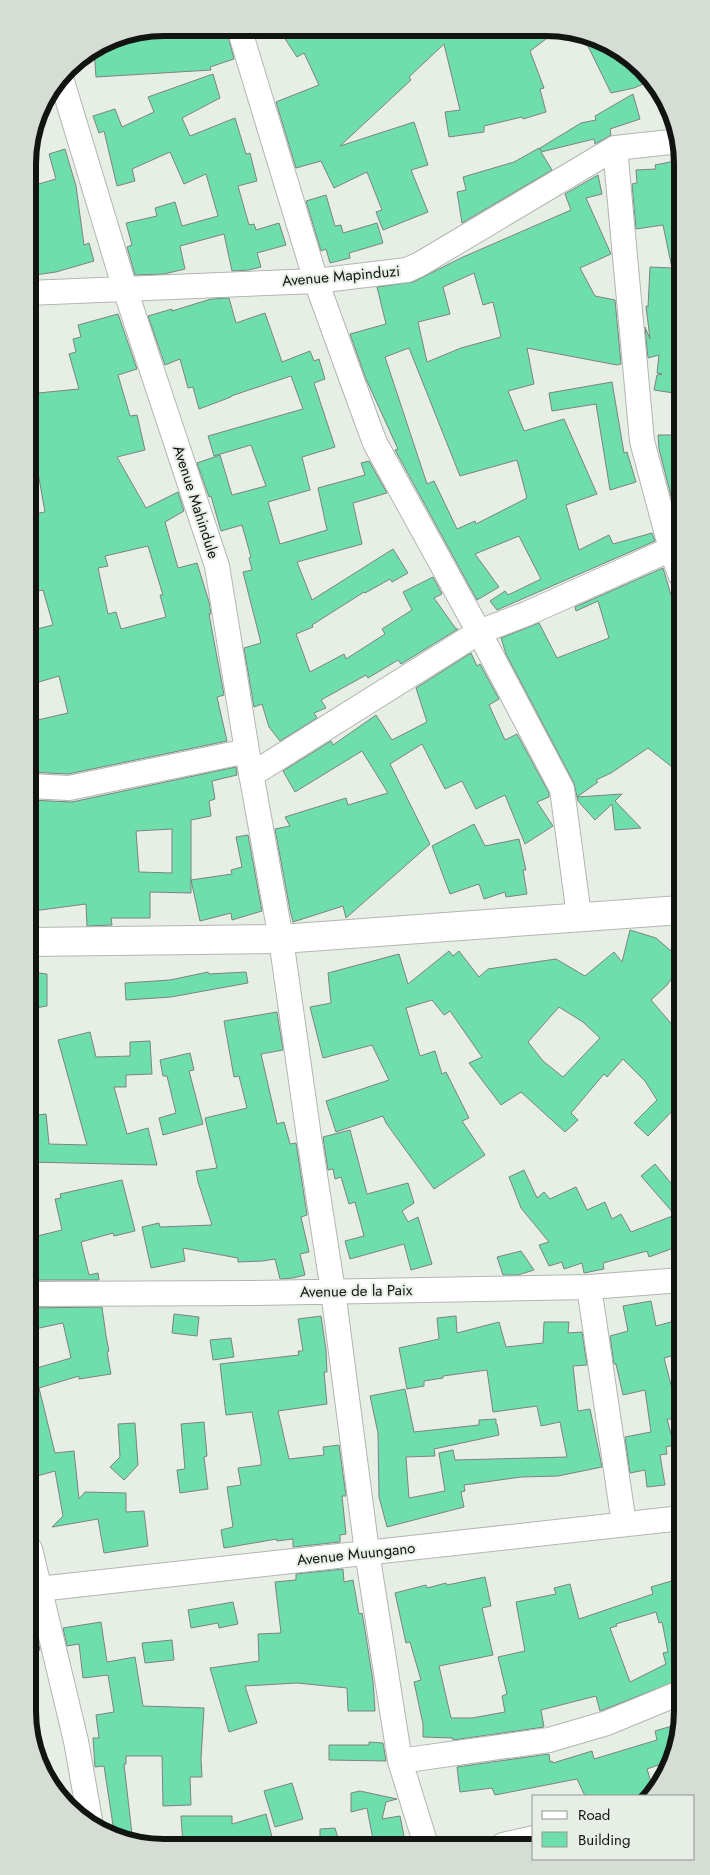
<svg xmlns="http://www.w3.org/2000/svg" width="710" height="1875" font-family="Jost,sans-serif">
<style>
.building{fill:#6edead;stroke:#7b847f;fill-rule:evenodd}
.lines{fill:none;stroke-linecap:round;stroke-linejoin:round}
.minor-casing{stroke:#b1b7b0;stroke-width:26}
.secondary-casing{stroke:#b1b7b0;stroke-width:30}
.minor{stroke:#fff;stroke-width:24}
.secondary{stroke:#fff;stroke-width:28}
.labels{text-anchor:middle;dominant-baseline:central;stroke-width:4;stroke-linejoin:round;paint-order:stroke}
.street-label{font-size:15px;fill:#111411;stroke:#e7eee6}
.rim{fill:none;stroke:#111411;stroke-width:6}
</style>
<rect width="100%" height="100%" fill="#e7eee6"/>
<path class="building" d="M164,28H226L234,59L210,67L211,70L96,77L94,49L104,42L120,41L119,37Z
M278,28L558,30L530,51L544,88L540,89L546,112L523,119L522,117L484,126V132L449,137L445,112L460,110L444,44L409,77L411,80L340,146L414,122L428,165L411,170L428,212L383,230L376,212L382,210L367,172L334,188L321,161L296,168L276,102L319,85L304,53L297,57Z
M583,36L643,68L650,81L634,88L611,93Z
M213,74L220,98L182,118L190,136L235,118L246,154L250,153L257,181L238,186L249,225L254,224L256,230L279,223L286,245L257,253L261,267L249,270L232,271L224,234L180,246L185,269L164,274L135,275L127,247L132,245L126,223L157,216L155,208L175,202L182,226L218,216L206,174L184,184L170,152L132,169L135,181L117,186L104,131L99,133L93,116L115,109L122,127L154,112L148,97Z
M633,94L640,119L610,129L611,135L595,144L594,139L541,152L552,170L462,223L457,192L466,190L463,177L514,162L539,148L541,151L540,148L581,123L596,120L595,116Z
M65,149L76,186L84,245L89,243L94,261L56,272L28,276V187L56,179L49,154Z
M680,160V354L678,371H680V394L654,390L657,375L662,374L657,373L659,355L648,358L645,327L650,339L646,306L648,307L650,267L672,268L663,225L636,229L632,184L637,183L636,170L656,169L655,165Z
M598,175L602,194L586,198L611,254L580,268L595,296L615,300L621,364L617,365L527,348L534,384L508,391L524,431L564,419L597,494L566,505L579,550L609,535L613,544L652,533L655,541L497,610L490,601L505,591L508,595L541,579L519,536L475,554L499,587L477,600L395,450L398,449L366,379L350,334L386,324L377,287L413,282L463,257L571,210L565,194ZM474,273L483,305L493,302L501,337L461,348L427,362L418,322L450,314L443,287ZM409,348L460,476L517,460L527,498L476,524L475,521L457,529L434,481L427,484L385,357Z
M326,195L335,226L341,225L343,233L377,223L383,243L349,253L350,258L330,263L326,249L321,251L306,201Z
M229,298L236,323L265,313L282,362L310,351L314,361L319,359L325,379L314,383L335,447L302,457L310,490L268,502L280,544L327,530L318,488L365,475L361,463L369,461L387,493L353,503L362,544L297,562L312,600L393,549L408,573L392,582L390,579L365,593L364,592L312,625L313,627L296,634L310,672L344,654L346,659L385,634L382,629L412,610L403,592L433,577L442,594L434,598L456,629H458L401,664L398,660L368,678L366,675L321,700L326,708L314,713L317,718L280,741L269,727L262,704L254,707L244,648L261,643L243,572L252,570L249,558L251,557L242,525L221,531L211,496L209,497L197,463L220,455L232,495L266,486L251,445L214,456L208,436L303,409L291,376L231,396V397L199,409L193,387L188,388L180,359L165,365L148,316L172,309V311L211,299Z
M118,314L137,369L118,375L130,416L137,415L145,450L117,457L146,508L178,492L184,511L165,522L178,568L197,563L209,602L211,614H209L224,695L217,697L227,741L68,774L29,772V722L68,713L59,676L29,685V631L53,625L43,590L28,593V515L45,512L35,456L28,457V394L79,389L69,354L76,352L73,339L81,337L78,325ZM148,546L163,595H160L166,617L121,629L116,612L108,614L98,568L108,566L105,556Z
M612,382L624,453L627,452L636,482L610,490L596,404L552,411L549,393Z
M658,435H680V531L659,449Z
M663,568L671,595L681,592V774L648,748L611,773L596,780L598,782L577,797L574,783L506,654L501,638L539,623L557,658L609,638L598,601L576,611L575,607Z
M471,653L477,666L480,664L499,699L489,705L505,740L517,734L549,793V797L537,802L553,826L525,844L505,795L476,809L462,781L445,789L422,744L390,764L430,844L346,918L343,906L293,922L290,910L275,829L290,826L285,817L346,798L348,805L388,793L362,751L295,792L283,771L331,741L333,745L376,715L392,740L427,722L416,688Z
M236,767L237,775L212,781L215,799L209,801L211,816L191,820V893L150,892V918H111L112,925L87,926L86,904L33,911L31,891H35V858H29V800L72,802ZM172,829V873L139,872L136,831Z
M622,794L615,801L641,828L615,830L612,804L595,820L578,801L577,797Z
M474,824L485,846L519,839L526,870H523L527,894L506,897L505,892L484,899L479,884L450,894L432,846Z
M248,835L262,911L232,920L231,913L200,921L191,880L232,874L231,870L242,867L236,837Z
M630,930L656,938L677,956L672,962L680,967L667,985L651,1000L681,1035V1102L648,1136L634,1123L657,1100L645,1081L623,1059L607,1077L604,1074L571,1113L578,1120L565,1132L521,1092L501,1105L469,1063L482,1057L450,1011L444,1015L432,1000L406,1008L420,1056L435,1051L442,1074L446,1072L469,1118L462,1121L485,1155L434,1189L386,1123L383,1116L336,1132L326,1101L389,1080L372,1045L323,1058L310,1007L331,1003L328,973L399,954L408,984L449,951L453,956L459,951L479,977L488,969L556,959L585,976L614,952L622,962ZM559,1007L583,1022L600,1038L563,1077L543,1061L528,1042Z
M29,972L47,974V1006L29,1009Z
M208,972L209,974L246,972L248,983L171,997L126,1000L125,983L170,980Z
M277,1012L283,1050L261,1054L277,1124L284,1122L290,1144L296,1143L307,1215L301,1217L309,1252L300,1254L305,1275L293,1278L280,1279L275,1259L263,1261L238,1262V1258L183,1248L185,1261L151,1268L142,1227L159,1223L160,1227L212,1225L198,1182L196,1171L217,1168L205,1118L247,1108L239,1076L234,1077L224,1021Z
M90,1032L96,1057L130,1056V1042L150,1041L152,1074L126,1075V1087H114L127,1134L148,1128L157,1165L29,1162V1116L46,1114L49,1144L87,1145L58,1040Z
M190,1053L194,1070L189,1071L203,1124L163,1135L159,1118L176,1113L167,1076H163L160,1060Z
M350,1130L367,1194L408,1183L414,1203L402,1211L408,1222L418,1217L432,1264L411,1270L404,1244L350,1259L345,1241L364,1236L355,1202L349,1204L341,1177L335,1179L333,1169L328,1170L323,1137Z
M655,1164L681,1195L682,1245L649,1257L647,1251L603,1263L604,1269L584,1273L582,1263L564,1269L562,1262L549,1266L539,1245L549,1242L521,1208L509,1177L524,1170L537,1198L544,1192L550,1199L576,1187L587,1210L605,1202L612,1219L621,1214L631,1232L675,1215L641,1176Z
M122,1180L135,1231L114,1236L113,1233L81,1242L89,1275L98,1273L99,1280H30L29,1265L34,1264L29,1247V1238L62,1230L55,1199L61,1198L60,1194Z
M521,1251L534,1270L518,1275H503L497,1257Z
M651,1301L656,1326L682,1319V1353L664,1358L680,1419H667L674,1445L666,1447L667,1454L660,1455L665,1485L647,1487L645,1470L630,1473L625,1437L651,1432L645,1390L623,1395L616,1364H614L610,1336L628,1331L623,1306Z
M102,1307L106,1336L109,1351L107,1352L111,1374L79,1379V1376L39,1388L55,1453L74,1451L79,1499L85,1492L126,1493V1512L144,1511L148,1546L104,1553L98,1519L52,1527L63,1516L55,1471L30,1478V1452L35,1450L30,1429V1370L71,1358L63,1323L30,1330V1308Z
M174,1314L199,1317L197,1336L172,1333Z
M321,1316L326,1350L327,1372H324L327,1404L278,1411L289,1459L324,1455L323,1447L339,1445L346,1496H342L346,1534L340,1535V1542L293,1547V1539L277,1541V1539L224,1548L221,1530L233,1527L227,1487L241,1485L238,1468L261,1465V1460L252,1412L226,1415L220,1364L299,1355L298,1351H303L298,1319Z
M456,1316L457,1333L499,1322L506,1347L543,1343L544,1322H569L568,1333L582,1332L587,1365L573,1366L578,1411L590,1409L602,1467L558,1476L521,1477L464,1485L465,1491L461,1492L464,1507L387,1527L379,1497L378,1433L370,1396L405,1389L414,1432L479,1425V1420L496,1419V1424H497L499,1435L434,1449L435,1456L406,1457L409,1498L445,1491L439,1453L453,1450L455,1460L567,1457L560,1422L541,1426L537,1406L493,1412L487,1370L443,1376V1378L424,1381V1386L407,1389L399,1348L439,1339L437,1318Z
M231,1338L234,1357L213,1360L210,1340Z
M204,1422L207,1456L204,1457L208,1489L180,1493L177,1470L185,1469L181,1424Z
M135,1423L138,1465L124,1480L110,1467L120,1457L118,1424Z
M343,1569L344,1582L353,1580L359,1614L362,1613L364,1624L373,1681L375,1711H348L347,1688L297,1683L245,1686L257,1723L229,1732L210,1668L259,1661L258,1634L281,1633L275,1582L296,1580V1574Z
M485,1577L491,1606L482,1608L493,1655L439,1666L451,1718H472L505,1712L502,1696L507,1694L498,1657L525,1651L516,1602L556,1594L554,1588L570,1584L579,1619L653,1594L651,1587L682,1578V1679L600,1711L596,1696L541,1710L544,1727L453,1740V1738L423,1737V1724L414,1682L421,1680L410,1642L406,1643L395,1593L426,1585L427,1588L446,1583L447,1585ZM656,1612L659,1623L662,1622L668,1652L663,1653L666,1664L630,1682L610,1628L617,1626L616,1624Z
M233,1602L238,1624L219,1628L218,1623L191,1628L188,1610Z
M101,1622L107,1662L135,1657L143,1706L204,1708L201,1759L202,1777H190L191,1805L163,1806L162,1756H126V1764H124L133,1843L114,1832L104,1766L95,1767L93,1738H99L96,1715L114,1712L108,1675L83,1678L79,1644L67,1646L63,1628Z
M36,1632L40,1650L30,1651V1633Z
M172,1640L174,1660L145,1663L142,1643Z
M682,1723L673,1760L647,1769L654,1792L652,1796H585L577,1779L495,1795L492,1788L460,1792L457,1767L549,1754L550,1762L552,1761L553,1763L592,1751L594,1759L657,1740L655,1731Z
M369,1742L383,1743L386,1761L329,1760V1745H369Z
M292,1783L303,1819L275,1827L264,1791Z
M360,1791L397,1799L386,1802L382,1819L400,1816L404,1836L402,1837L403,1845H374L367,1808L351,1812V1793Z
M266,1814L272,1837L261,1840L262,1845H183L181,1816H232V1824Z
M335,1828L340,1845H320V1829Z"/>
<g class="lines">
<g class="minor-casing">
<path id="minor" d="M239,28L316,281L369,427L375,443L479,632L562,789L579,916
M61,78L125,289L217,566L247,751L281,939L309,1137L333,1291L367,1552L400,1761L426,1845
M615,148L642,441L671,549L680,574
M28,293L316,281L407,270L420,264L615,148L680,141
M251,775L479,632L526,614L680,545
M29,786L69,788L247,751
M589,1287L624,1524
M30,1294L251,1293L589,1287L682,1280
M30,1549L76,1741L90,1820
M30,1590L682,1518
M400,1761L549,1740L607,1723L682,1692
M503,1845L534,1838"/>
</g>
<g class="secondary-casing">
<path id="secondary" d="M29,942L281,939L681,910"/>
</g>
<use href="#minor" class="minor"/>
<use href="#secondary" class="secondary"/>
</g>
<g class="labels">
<g class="street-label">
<text transform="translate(341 276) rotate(-5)">Avenue Mapinduzi</text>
<text transform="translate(196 502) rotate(72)">Avenue Mahindule</text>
<text transform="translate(356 1291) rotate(-1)">Avenue de la Paix</text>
<text transform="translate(356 1554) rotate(-6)">Avenue Muungano</text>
</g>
</g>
<path d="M0 0H710V1875H0ZM164 36H546A128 128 0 0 1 674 164V1711A128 128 0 0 1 546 1839H164A128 128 0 0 1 36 1711V164A128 128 0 0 1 164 36Z" fill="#d6ddd5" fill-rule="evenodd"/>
<path class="rim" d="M164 36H546A128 128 0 0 1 674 164V1711A128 128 0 0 1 546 1839H164A128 128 0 0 1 36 1711V164A128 128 0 0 1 164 36Z"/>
<rect x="532" y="1795" width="162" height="65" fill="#e7eee6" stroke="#919791"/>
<rect x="542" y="1811" width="25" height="8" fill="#ffffff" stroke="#919791"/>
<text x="578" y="1820" font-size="15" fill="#111411">Road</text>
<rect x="542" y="1832" width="25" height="15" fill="#6edead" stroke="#919791"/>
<text x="578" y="1845" font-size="15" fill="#111411">Building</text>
</svg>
